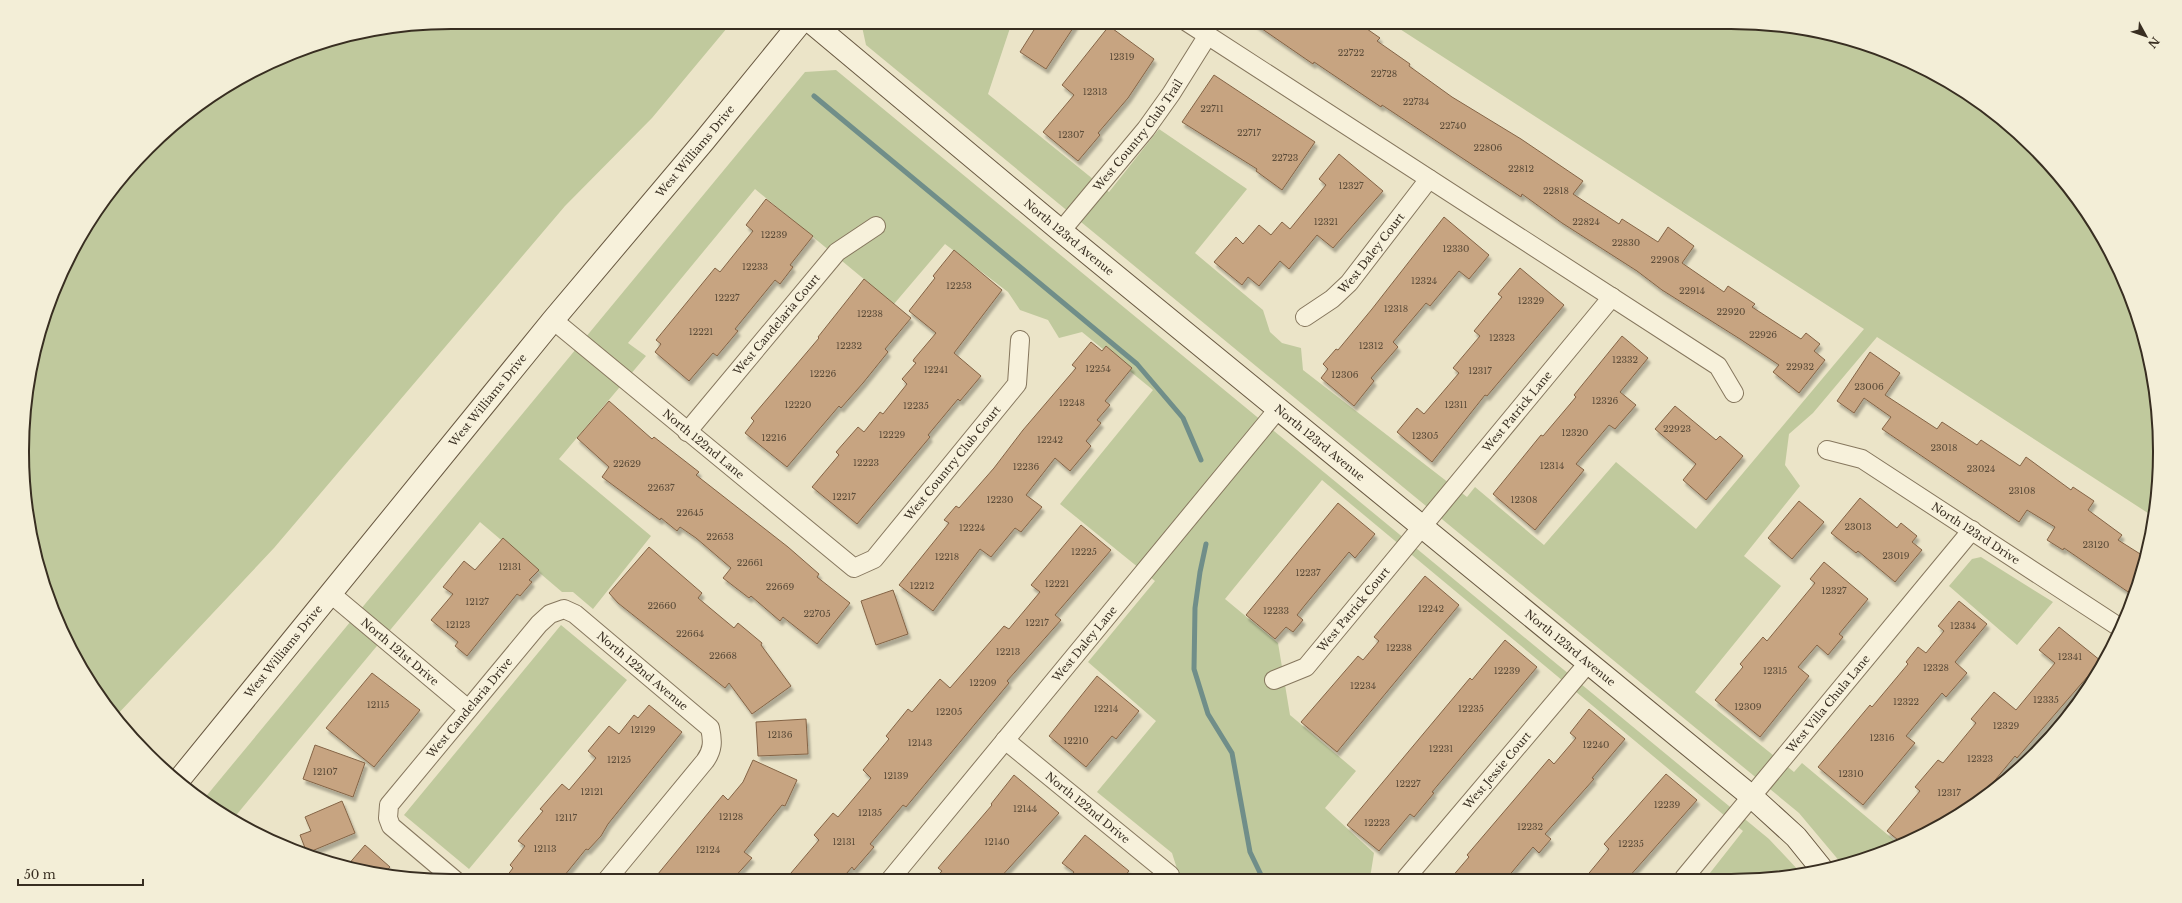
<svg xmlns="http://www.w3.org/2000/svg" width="2182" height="903" font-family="'Libre Baskerville',serif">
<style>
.green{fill:#c0c99d}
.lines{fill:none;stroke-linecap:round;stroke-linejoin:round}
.stream{stroke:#708e89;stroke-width:5}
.building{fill:#c7a481;stroke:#846446;filter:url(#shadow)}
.street-casing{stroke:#86775e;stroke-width:20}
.secondary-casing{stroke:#685841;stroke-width:24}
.street{stroke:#f7f1db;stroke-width:18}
.secondary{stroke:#f7f1db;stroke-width:22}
.labels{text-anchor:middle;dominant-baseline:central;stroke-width:3;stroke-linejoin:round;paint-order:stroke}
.number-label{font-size:9px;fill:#5c4c39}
.street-label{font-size:11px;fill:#382e21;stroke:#f3eed7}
.rim{fill:none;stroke:#382e21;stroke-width:2}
</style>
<defs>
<filter id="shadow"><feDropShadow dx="2.5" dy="4.5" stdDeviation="1" flood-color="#0004"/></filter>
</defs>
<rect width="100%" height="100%" fill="#ebe4c8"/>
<path class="green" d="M452,22H732L652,118L565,206L274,548L115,717L94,690L55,616L30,536L23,479L26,395L45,313L79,237L128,168L168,128L237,79L313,45L368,30Z
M861,22H1012L988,94L1109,192L1159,129L1247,189L1195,253L1263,310L1270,332L1282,343L1301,348L1303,370L1467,497L1475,487L1544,545L1616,462L1696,529L1864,329L1389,22H1731L1787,26L1868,45L1945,79L2014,128L2071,190L2116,261L2145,340L2159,423L2156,507L2154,517L1877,337L1813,413L1789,434L1785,465L1800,486L1744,556L1781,586L1695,692L1794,772L1802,763L1900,845L1841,863L1799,813L866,45Z
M836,70L1769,839L1801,873L1787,877L1706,878L1743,831L1322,480L1225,599L1278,643L1290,715L1356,771L1325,808L1374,853L1370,878L1177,879L1179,875L1172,853L1097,792L1156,721L1088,662L1155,581L1060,504L1153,390L1082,332L1059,338L1048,320L1020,310L1008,292L945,244L894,304L755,189L628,343L646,356L559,459L651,536L593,609L573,592H562L480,522L233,819L203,800L805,72Z
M1981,557L2053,602L2017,645L1949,586L1972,559Z
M561,625L627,680L469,869L404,815Z"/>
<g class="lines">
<path class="stream" d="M814,96L1137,364L1183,418L1201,460
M1206,544L1200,572L1195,608L1194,669L1208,714L1232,753L1250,852L1263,879"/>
</g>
<path class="building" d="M1039,22H1077L1046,69L1020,52Z
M1252,22H1357L1380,38L1377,41L1410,64L1409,66L1452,97L1521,139L1583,181L1573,194L1619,224L1622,219L1658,242L1668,227L1694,246L1682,263L1724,292L1728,286L1755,304L1752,307L1801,339L1806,333L1820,344L1814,351L1825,360L1799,393L1773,372L1779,365L1740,339L1662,290L1637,271L1562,223L1522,194L1521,197L1382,105L1381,107L1314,62L1313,64Z
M1109,26L1154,59L1128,98L1098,133L1100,135L1078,161L1043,132L1074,95L1062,85Z
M1214,75L1315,142L1282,190L1256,171L1257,169L1182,122Z
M1339,154L1383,191L1333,248L1317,235L1289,269L1280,261L1259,286L1248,277L1242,285L1214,262L1236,237L1243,244L1259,225L1271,235L1282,222L1290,229L1326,185L1319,179Z
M766,199L813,236L790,265L793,267L780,284L775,280L735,329L738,331L717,356L713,353L689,381L655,352L661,344L656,340L715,268L720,272L753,231L746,225Z
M1444,217L1489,255L1469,279L1459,271L1430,306L1426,303L1393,342L1398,347L1371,378L1374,381L1354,406L1321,378L1328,369L1323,364L1336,349L1338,350L1372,309Z
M954,250L1002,290L954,353L981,376L960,401L958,399L928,435L930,437L857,524L812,487L839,455L836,452L858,427L864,432L880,412L883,414L907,384L902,379L916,363L913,361L914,359L936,333L909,311L935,278L933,276Z
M1520,268L1564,305L1487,396L1485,395L1432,462L1397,432L1417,408L1424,414L1459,373L1453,368L1480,336L1474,331L1502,297L1498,294Z
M864,279L911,318L885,349L888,352L863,383L841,408L839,406L787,467L745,433L754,421L751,418L819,338L818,337Z
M1622,336L1648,358L1620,392L1636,405L1615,429L1609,425L1576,464L1584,470L1535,530L1493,494L1541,435L1543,436L1576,397L1574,395Z
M1091,342L1102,351L1106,346L1132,368L1105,401L1110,405L1097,420L1101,423L1086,441L1091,446L1070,471L1055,458L1026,495L1042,507L1021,532L1015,528L991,557L980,549L933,611L899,585L949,523L944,520L956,506L959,508L994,468L1023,430L1076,368L1072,365Z
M1870,352L1900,373L1885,395L1937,429L1942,422L1977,445L1981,440L2020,466L2026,457L2071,490L2073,487L2094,501L2088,510L2122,535L2118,540L2145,557L2134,596L2064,548L2063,550L2047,540L2055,527L2027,510L2019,522L1882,429L1891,417L1864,398L1854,413L1837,401Z
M609,401L652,439L654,437L699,472L696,475L788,547L819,574L817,577L850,603L817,644L783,617L780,621L751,596L749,598L723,578L731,568L696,538L680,527L677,531L661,518L660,520L602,477L609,467L577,438Z
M1675,406L1716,440L1720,436L1743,456L1706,500L1683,480L1696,464L1655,429Z
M1860,498L1897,528L1901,523L1917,536L1912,542L1922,550L1895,582L1858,551L1856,553L1831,533Z
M1799,501L1824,522L1792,559L1768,538Z
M1338,503L1375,534L1355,558L1349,552L1305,605L1297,615L1303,620L1293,632L1286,627L1275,639L1246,615Z
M1081,525L1111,550L1055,615L1061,620L1007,681L1009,683L906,807L903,805L870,844L874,847L854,870L852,867L841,880H785L819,840L814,835L833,813L838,817L871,778L863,770L889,739L886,736L908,709L912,712L940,679L950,688L1004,626L1009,629L1040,592L1031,585Z
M503,538L539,570L529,580L532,582L520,596L517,594L467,656L455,646L458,642L431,620L453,594L443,587L464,561L475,570Z
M649,547L702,593L698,598L734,628L738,623L762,643L761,645L791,686L752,714L729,683L725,688L618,603L609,593Z
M1824,562L1868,599L1839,634L1843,637L1828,655L1817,645L1798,667L1809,676L1760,737L1715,700L1743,667L1740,664L1763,637L1767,641L1815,583L1810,579Z
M1425,576L1459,605L1337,752L1301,722L1358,656L1363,660L1379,641L1374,637Z
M893,590L908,634L876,645L861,601Z
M1959,601L1987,624L1955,662L1967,673L1946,697L1942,693L1906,736L1915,743L1863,805L1818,767L1870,705L1872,707L1908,664L1906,662L1918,647L1926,653L1944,631L1938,626Z
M2059,627L2101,661L2017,758L2015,756L1982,796L1984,798L1969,809L1903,844L1887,831L1920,791L1915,787L1938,760L1943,763L1976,723L1971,719L1994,692L2016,710L2055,663L2039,650Z
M1505,640L1537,667L1432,792L1434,793L1414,817L1410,814L1379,851L1347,825L1470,678L1472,680Z
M372,673L420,710L374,767L326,728Z
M1097,676L1139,711L1116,739L1112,736L1086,767L1049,736Z
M649,705L682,732L608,824L601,836L588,850L586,849L560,881H503L513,868L510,865L525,846L518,841L543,811L540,809L562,784L569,790L596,758L588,751L609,726L619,734L634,715L638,718Z
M1589,709L1625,739L1592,778L1594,779L1545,834L1551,839L1539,853L1533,847L1507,878H1451L1469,857L1467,855L1549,759L1554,764L1576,738L1570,733Z
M806,719L808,754L758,756L756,722Z
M315,745L365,763L353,797L303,779Z
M753,760L797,780L785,806L782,805L744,852L752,858L732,880H653L723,795L728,800L743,782Z
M1666,774L1697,800L1628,878H1585L1609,849L1604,844Z
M1014,775L1059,813L999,879L934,880L942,871L938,868L992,805L991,804Z
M342,801L355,833L307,853L300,835L311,831L305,817Z
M1085,835L1129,871L1122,879H1068L1074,872L1062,863Z
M365,845L390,867L383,875L347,866Z"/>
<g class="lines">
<g class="street-casing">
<g id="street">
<path d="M1187,22L1718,366L1734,393"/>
<path id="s1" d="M1061,231L1146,129L1171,94L1208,35"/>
<path id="s2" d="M1305,317L1332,299L1349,283L1429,179"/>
<path id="s3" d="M553,320L854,568L874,559L1017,384L1020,340"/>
<path id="s4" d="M687,432L837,252L876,226"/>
<path id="s5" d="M1827,450L1862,459L2119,627"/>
<path id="s6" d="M331,594L468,709"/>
<path id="s7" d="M1274,680L1306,667L1612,297"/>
<path id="s8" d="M1005,740L1170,875L1167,879"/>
<path id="s9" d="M1406,878L1589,662"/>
<path id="s10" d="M1684,878L1972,530"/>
<path id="s11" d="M890,880L1279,408"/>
<path id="s12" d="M456,881L391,826L388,818L389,805L539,624L550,614L564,609L575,614L710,728C713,741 713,750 705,761L606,881"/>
</g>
</g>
<g class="secondary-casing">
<g id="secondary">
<path id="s13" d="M811,22L1061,231L1751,796L1796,837L1821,868"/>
<path id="s14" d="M178,781L553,320L704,141L801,22"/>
</g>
</g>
<use href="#street" class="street"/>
<use href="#secondary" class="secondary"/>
</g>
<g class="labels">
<g class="number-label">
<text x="1351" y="52">22722</text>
<text x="1122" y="56">12319</text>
<text x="1384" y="73">22728</text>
<text x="1095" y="91">12313</text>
<text x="1416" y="101">22734</text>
<text x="1212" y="108">22711</text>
<text x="1453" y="125">22740</text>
<text x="1249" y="132">22717</text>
<text x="1071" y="134">12307</text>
<text x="1488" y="147">22806</text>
<text x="1285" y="157">22723</text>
<text x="1521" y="168">22812</text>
<text x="1351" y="185">12327</text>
<text x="1556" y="190">22818</text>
<text x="1326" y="221">12321</text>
<text x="1586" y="221">22824</text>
<text x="774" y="234">12239</text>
<text x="1626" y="242">22830</text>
<text x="1456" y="248">12330</text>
<text x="1665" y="259">22908</text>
<text x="755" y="266">12233</text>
<text x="1424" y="280">12324</text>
<text x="959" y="285">12253</text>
<text x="1692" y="290">22914</text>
<text x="727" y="297">12227</text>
<text x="1531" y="300">12329</text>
<text x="1396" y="308">12318</text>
<text x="1731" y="311">22920</text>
<text x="870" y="313">12238</text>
<text x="701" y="331">12221</text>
<text x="1763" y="334">22926</text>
<text x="1502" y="337">12323</text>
<text x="849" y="345">12232</text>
<text x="1371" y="345">12312</text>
<text x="1625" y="359">12332</text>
<text x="1800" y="366">22932</text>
<text x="1098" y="368">12254</text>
<text x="936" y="369">12241</text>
<text x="1480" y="370">12317</text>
<text x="823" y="373">12226</text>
<text x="1345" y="374">12306</text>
<text x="1869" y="386">23006</text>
<text x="1605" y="400">12326</text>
<text x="1072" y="402">12248</text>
<text x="798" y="404">12220</text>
<text x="1456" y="404">12311</text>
<text x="916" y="405">12235</text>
<text x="1677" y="428">22923</text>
<text x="1575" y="432">12320</text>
<text x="892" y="434">12229</text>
<text x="1425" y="435">12305</text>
<text x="774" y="437">12216</text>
<text x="1050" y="439">12242</text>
<text x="1944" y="447">23018</text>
<text x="866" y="462">12223</text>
<text x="627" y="463">22629</text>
<text x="1552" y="465">12314</text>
<text x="1026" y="466">12236</text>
<text x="1981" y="468">23024</text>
<text x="661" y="487">22637</text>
<text x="2022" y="490">23108</text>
<text x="844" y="496">12217</text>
<text x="1000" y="499">12230</text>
<text x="1524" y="499">12308</text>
<text x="690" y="512">22645</text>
<text x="1858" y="526">23013</text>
<text x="972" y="527">12224</text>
<text x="720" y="536">22653</text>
<text x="2096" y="544">23120</text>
<text x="1084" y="551">12225</text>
<text x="1896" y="555">23019</text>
<text x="947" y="556">12218</text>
<text x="750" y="562">22661</text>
<text x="510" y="566">12131</text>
<text x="1308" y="572">12237</text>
<text x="1057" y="583">12221</text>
<text x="922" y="585">12212</text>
<text x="780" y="586">22669</text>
<text x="1834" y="590">12327</text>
<text x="477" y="601">12127</text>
<text x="662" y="605">22660</text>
<text x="1431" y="608">12242</text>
<text x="1276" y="610">12233</text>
<text x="817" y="613">22705</text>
<text x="1037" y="622">12217</text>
<text x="458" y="624">12123</text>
<text x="1963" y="625">12334</text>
<text x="690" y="633">22664</text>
<text x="1399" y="647">12238</text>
<text x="1008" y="651">12213</text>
<text x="723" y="655">22668</text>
<text x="2070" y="656">12341</text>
<text x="1936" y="667">12328</text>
<text x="1507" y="670">12239</text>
<text x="1775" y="670">12315</text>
<text x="983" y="682">12209</text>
<text x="1363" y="685">12234</text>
<text x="2046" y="699">12335</text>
<text x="1906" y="701">12322</text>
<text x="378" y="704">12115</text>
<text x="1748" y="706">12309</text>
<text x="1106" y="708">12214</text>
<text x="1471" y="708">12235</text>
<text x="949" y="711">12205</text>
<text x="2006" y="725">12329</text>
<text x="643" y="729">12129</text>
<text x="780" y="734">12136</text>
<text x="1882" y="737">12316</text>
<text x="1076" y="740">12210</text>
<text x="920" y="742">12143</text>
<text x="1596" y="744">12240</text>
<text x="1441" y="748">12231</text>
<text x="1980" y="758">12323</text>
<text x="619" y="759">12125</text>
<text x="325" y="771">12107</text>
<text x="1851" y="773">12310</text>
<text x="896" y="775">12139</text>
<text x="1408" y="783">12227</text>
<text x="592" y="791">12121</text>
<text x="1949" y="792">12317</text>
<text x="1667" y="804">12239</text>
<text x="1025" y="808">12144</text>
<text x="870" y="812">12135</text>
<text x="731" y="816">12128</text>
<text x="566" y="817">12117</text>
<text x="1377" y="822">12223</text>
<text x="1530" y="826">12232</text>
<text x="844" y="841">12131</text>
<text x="997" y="841">12140</text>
<text x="1631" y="843">12235</text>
<text x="545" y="848">12113</text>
<text x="708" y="849">12124</text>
</g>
<g class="street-label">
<text stroke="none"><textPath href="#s1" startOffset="123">West Country Club Trail</textPath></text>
<text stroke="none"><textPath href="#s14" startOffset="815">West Williams Drive</textPath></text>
<text stroke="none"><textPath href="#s13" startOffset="336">North 123rd Avenue</textPath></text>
<text stroke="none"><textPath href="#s2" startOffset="93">West Daley Court</textPath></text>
<text stroke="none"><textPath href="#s4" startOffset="140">West Candelaria Court</textPath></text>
<text stroke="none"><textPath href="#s14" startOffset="491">West Williams Drive</textPath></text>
<text stroke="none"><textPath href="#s7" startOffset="366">West Patrick Lane</textPath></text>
<text stroke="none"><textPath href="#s13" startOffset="660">North 123rd Avenue</textPath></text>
<text stroke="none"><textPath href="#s3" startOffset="195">North 122nd Lane</textPath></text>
<text stroke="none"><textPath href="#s3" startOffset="536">West Country Club Court</textPath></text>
<text stroke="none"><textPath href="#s5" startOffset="172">North 123rd Drive</textPath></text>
<text stroke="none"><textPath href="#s7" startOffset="109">West Patrick Court</textPath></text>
<text stroke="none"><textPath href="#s11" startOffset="306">West Daley Lane</textPath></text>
<text stroke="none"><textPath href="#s13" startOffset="984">North 123rd Avenue</textPath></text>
<text stroke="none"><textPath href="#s14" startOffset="167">West Williams Drive</textPath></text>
<text stroke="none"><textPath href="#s6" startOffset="90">North 121st Drive</textPath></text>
<text stroke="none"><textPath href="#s12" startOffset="472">North 122nd Avenue</textPath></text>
<text stroke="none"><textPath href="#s10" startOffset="226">West Villa Chula Lane</textPath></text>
<text stroke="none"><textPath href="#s12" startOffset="233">West Candelaria Drive</textPath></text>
<text stroke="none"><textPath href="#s9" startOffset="141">West Jessie Court</textPath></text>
<text stroke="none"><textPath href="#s8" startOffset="107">North 122nd Drive</textPath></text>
</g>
</g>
<path d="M0 0H2182V903H0ZM451 29H1731A422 422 0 0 1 2153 451V452A422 422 0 0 1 1731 874H451A422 422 0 0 1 29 452V451A422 422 0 0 1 451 29Z" fill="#f3eed7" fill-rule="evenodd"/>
<path class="rim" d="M451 29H1731A422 422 0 0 1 2153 451V452A422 422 0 0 1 1731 874H451A422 422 0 0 1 29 452V451A422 422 0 0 1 451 29Z"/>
<g transform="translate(2146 36) rotate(130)" stroke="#f3eed7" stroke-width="3" paint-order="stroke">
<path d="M0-3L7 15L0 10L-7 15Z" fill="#382e21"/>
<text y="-6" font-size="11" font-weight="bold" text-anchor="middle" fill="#382e21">N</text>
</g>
<path d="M18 879v6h125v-6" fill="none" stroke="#382e21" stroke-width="2"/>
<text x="24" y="879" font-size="12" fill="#382e21" stroke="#f3eed7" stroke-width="3" paint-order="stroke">50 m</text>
</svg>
